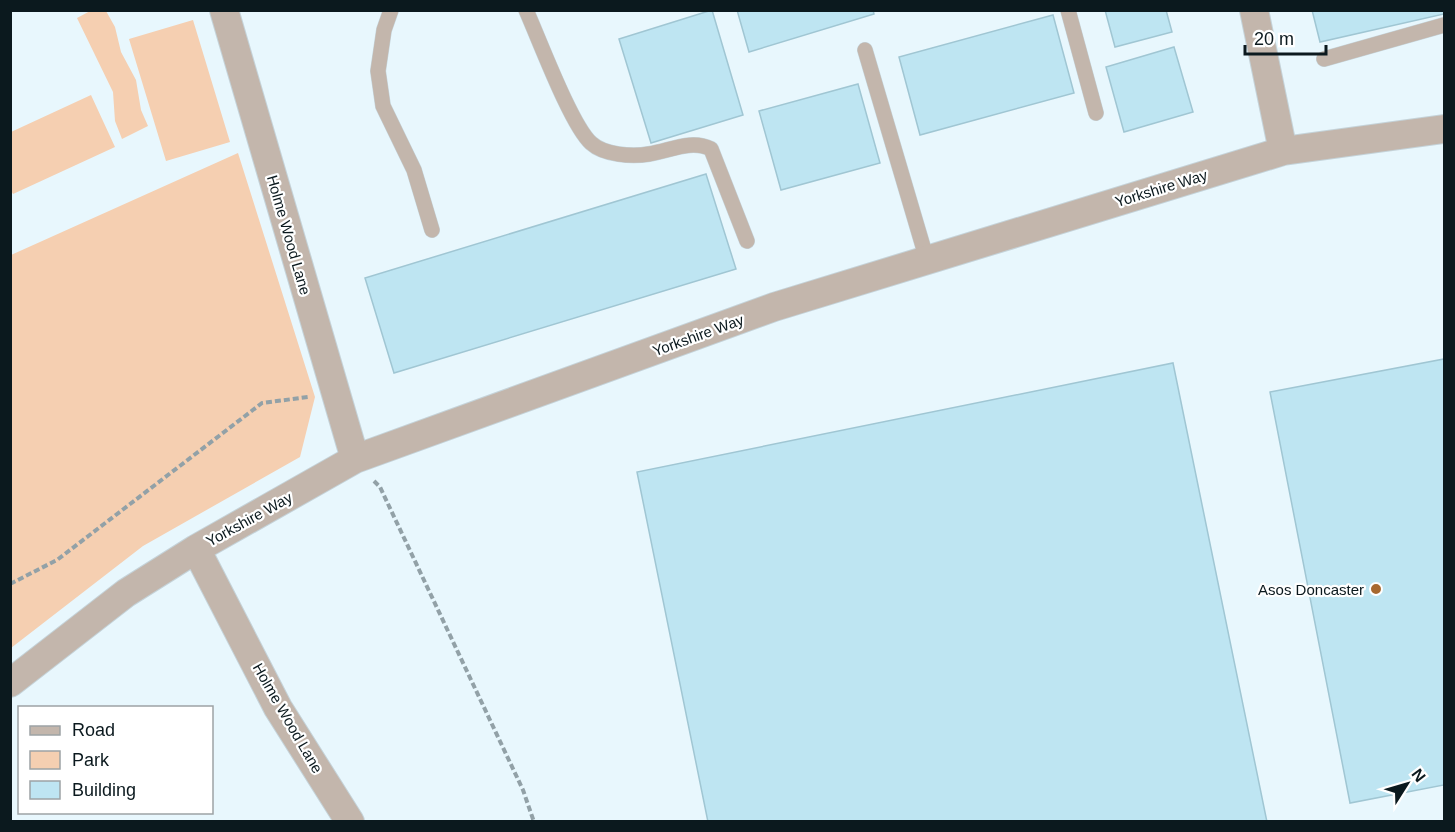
<svg xmlns="http://www.w3.org/2000/svg" width="1455" height="832" font-family="Arial,sans-serif">
<style>
.green{fill:#f5cfb1}
.building{fill:#bee5f2;stroke:#a0c6d3;stroke-width:1.5}
.lines{fill:none;stroke-linecap:round;stroke-linejoin:round}
.service-casing{stroke:#c5d3d9;stroke-width:16}
.minor-casing{stroke:#c5d3d9;stroke-width:30}
.path{stroke:#92a1a7;stroke-width:4;stroke-dasharray:6 3;stroke-linecap:butt}
.service{stroke:#c3b6ac;stroke-width:15}
.minor{stroke:#c3b6ac;stroke-width:28}
.poi-dot{fill:#a7682f;stroke:#fff;stroke-width:2}
.labels{text-anchor:middle;dominant-baseline:central;stroke-width:4.5;stroke-linejoin:round;paint-order:stroke}
.street-label{font-size:15px;fill:#0b191e;stroke:#fff}
.poi-label{font-size:15px;fill:#0b191e;stroke:#fff;text-anchor:end}
</style>
<rect width="100%" height="100%" fill="#e8f7fd"/>
<path class="green" d="M92,10L106,11L115,27L121,52L136,80L141,110L148,126L122,139L115,121L113,92L77,18Z
M193,20L230,142L166,161L129,39Z
M91,95L115,147L13,194L10,189L11,132Z
M238,153L315,397L300,457L143,546L11,648V255Z"/>
<path class="building" d="M712,10L743,115L651,143L619,39Z
M737,10H873L874,14L749,52Z
M1105,10H1166L1172,32L1115,47Z
M1312,10H1444V14L1320,42Z
M1053,15L1074,93L920,135L899,57Z
M1174,47L1193,112L1124,132L1106,67Z
M858,84L880,163L781,190L759,111Z
M706,174L736,269L394,373L365,278Z
M1444,359V785L1350,803L1270,392Z
M1173,363L1267,822H708L637,472Z"/>
<g class="lines">
<g class="service-casing">
<path id="service" d="M391,10L384,30L378,71L383,106L414,170L432,230
M526,10C539,39 571,125 591,143C604,155 632,157 649,154C670,151 691,139 711,149L747,241
M1068,10L1096,113
M865,50L927,260
M1324,59L1444,25"/>
</g>
<g class="minor-casing">
<path id="minor" d="M224,10L355,459
M1254,10L1283,151
M196,549L278,708L350,822
M10,683L126,593L196,549L355,459L774,307L1283,151L1444,129"/>
</g>
<path class="path" d="M374,481L380,487L523,790L534,822
M10,584L57,560L262,403L308,397"/>
<use href="#service" class="service"/>
<use href="#minor" class="minor"/>
</g>
<circle class="poi-dot" cx="1376" cy="589" r="6"/>
<g class="labels">
<g class="street-label">
<text transform="translate(1161 188) rotate(-17)">Yorkshire Way</text>
<text transform="translate(289 235) rotate(74)">Holme Wood Lane</text>
<text transform="translate(698 335) rotate(-20)">Yorkshire Way</text>
<text transform="translate(249 519) rotate(-29)">Yorkshire Way</text>
<text transform="translate(288 718) rotate(60)">Holme Wood Lane</text>
</g>
<g class="poi-label">
<text x="1364" y="589">Asos Doncaster</text>
</g>
</g>
<rect width="1455" height="832" fill="none" stroke="#0b191e" stroke-width="24"/>
<rect x="18" y="706" width="195" height="108" fill="#ffffff" stroke="#9da3a5" stroke-width="1.5"/>
<rect x="30" y="726" width="30" height="9" fill="#c3b6ac" stroke="#9da3a5" stroke-width="1.5"/>
<text x="72" y="736" font-size="18" fill="#0b191e">Road</text>
<rect x="30" y="751" width="30" height="18" fill="#f5cfb1" stroke="#9da3a5" stroke-width="1.5"/>
<text x="72" y="766" font-size="18" fill="#0b191e">Park</text>
<rect x="30" y="781" width="30" height="18" fill="#bee5f2" stroke="#9da3a5" stroke-width="1.5"/>
<text x="72" y="796" font-size="18" fill="#0b191e">Building</text>
<g transform="translate(1407 784) rotate(53)" stroke="#ffffff" stroke-width="4.5" paint-order="stroke">
<path d="M0-4.5L10 22L0 15L-10 22Z" fill="#0b191e"/>
<text y="-9" font-size="16" font-weight="bold" text-anchor="middle" fill="#0b191e">N</text>
</g>
<path d="M1245 45v9h81v-9" fill="none" stroke="#0b191e" stroke-width="3"/>
<text x="1254" y="45" font-size="18" fill="#0b191e" stroke="#ffffff" stroke-width="4.5" paint-order="stroke">20 m</text>
</svg>
